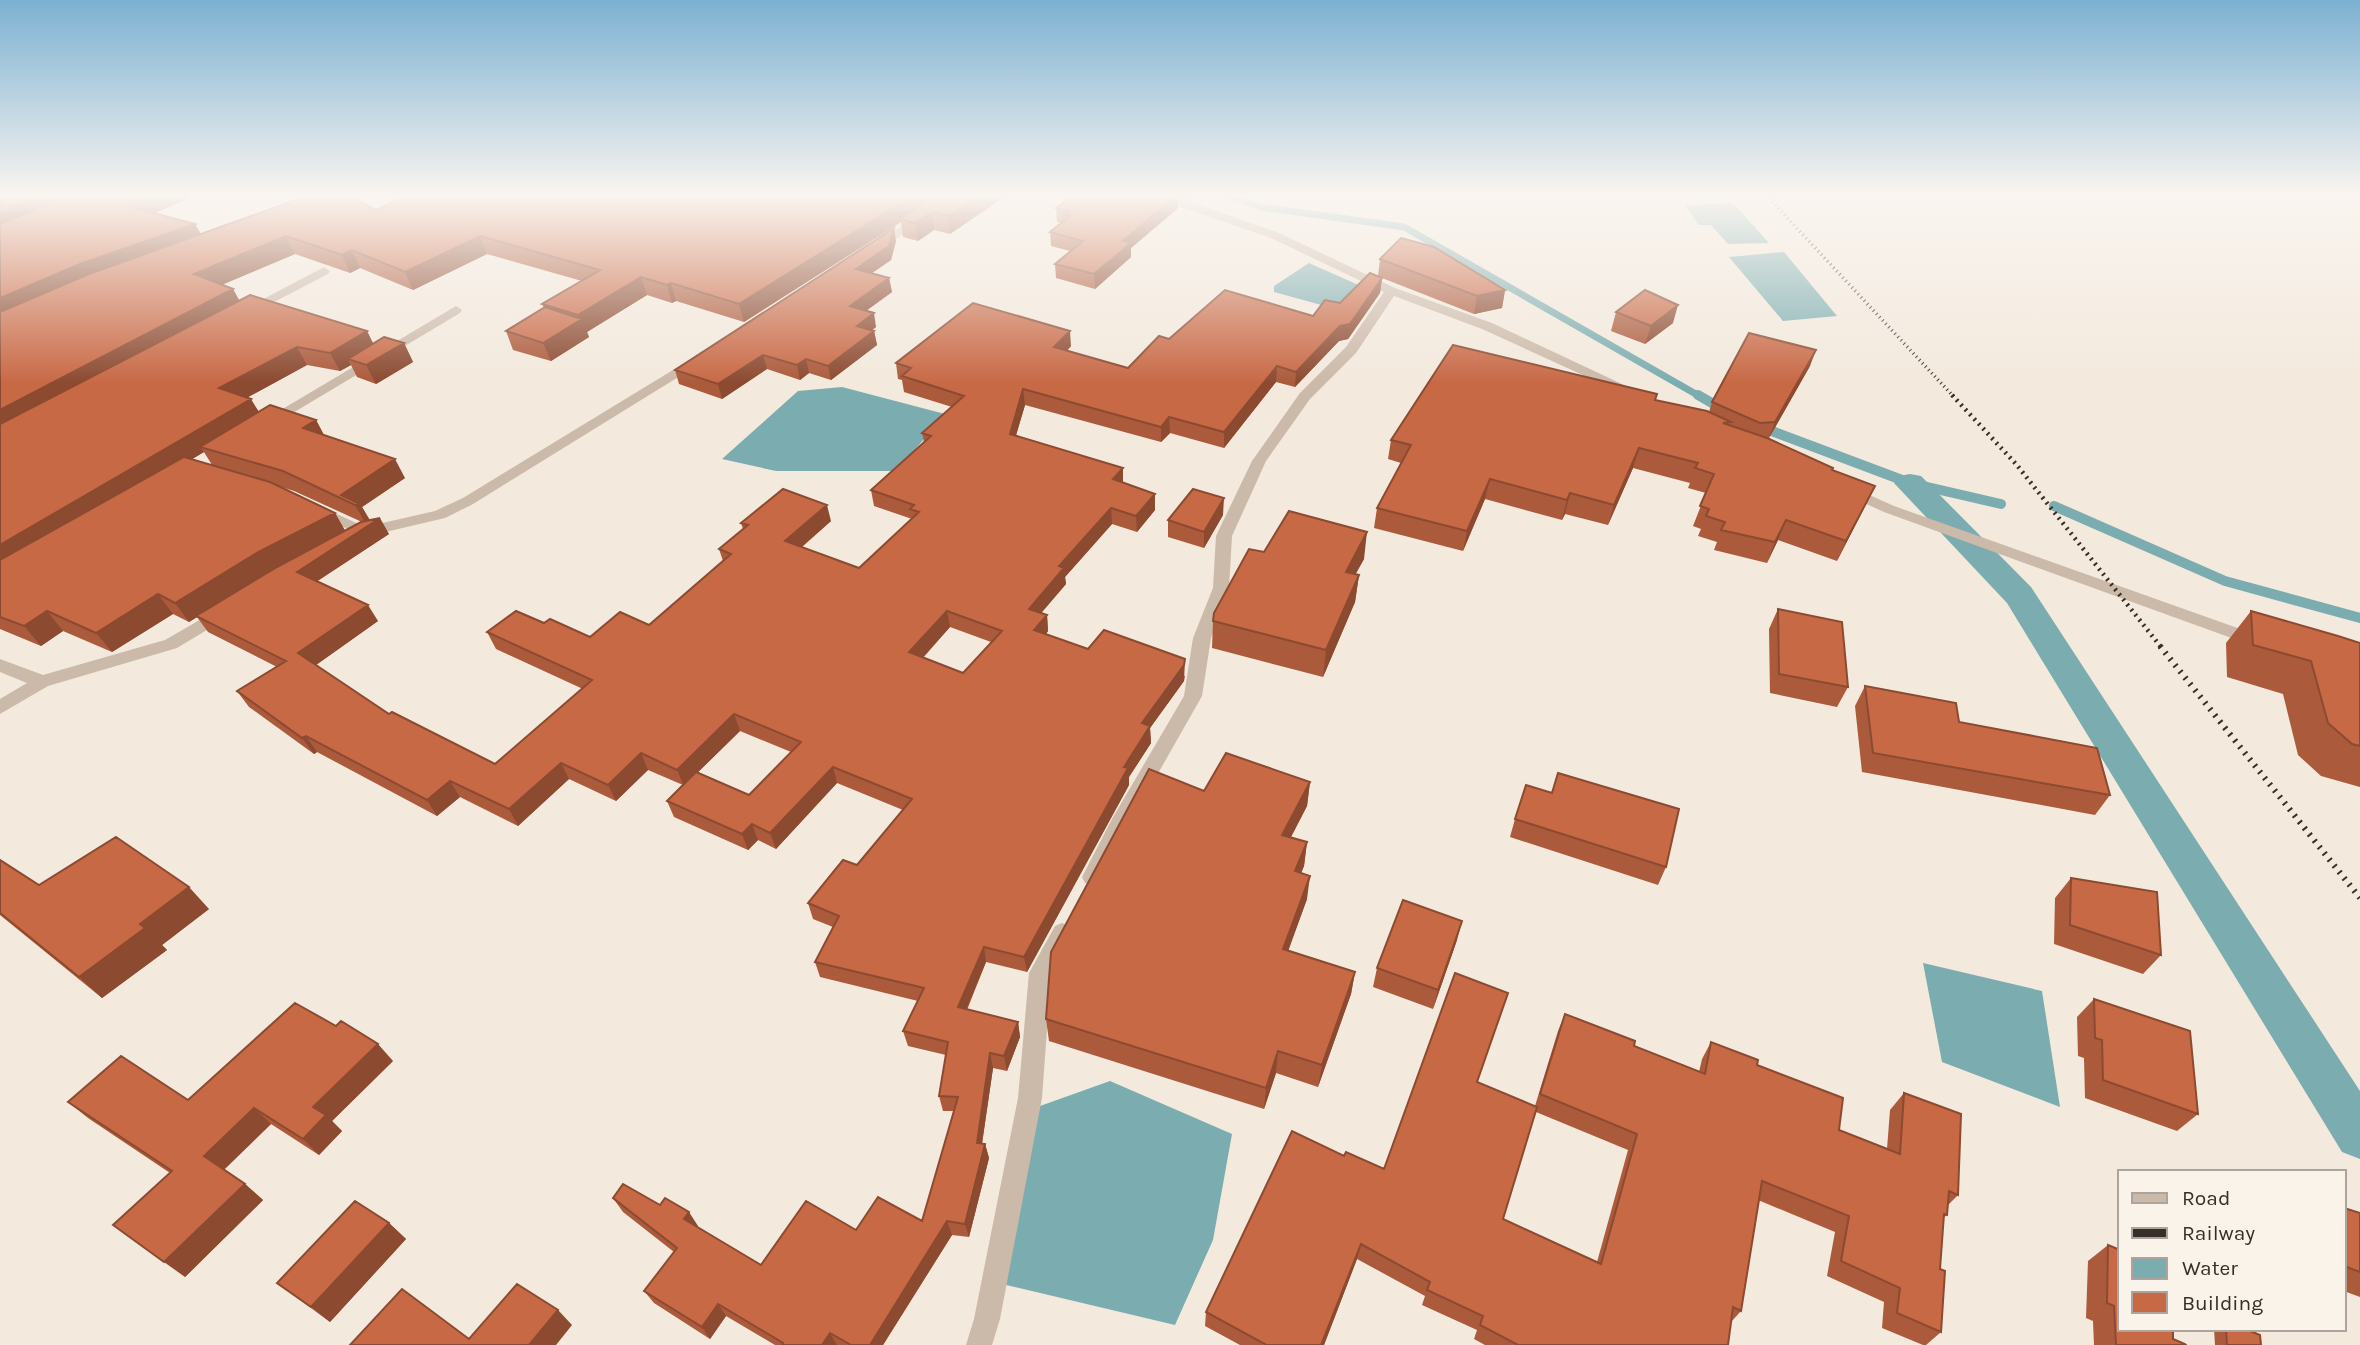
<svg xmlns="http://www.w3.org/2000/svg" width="2360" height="1345" font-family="Karla,sans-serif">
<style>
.water{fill:#7badb0}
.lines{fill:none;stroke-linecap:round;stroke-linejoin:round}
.stream-far1{stroke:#7badb0;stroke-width:7}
.stream{stroke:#7badb0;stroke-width:10}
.canal{fill:#7badb0;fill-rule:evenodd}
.street{fill:#cbb9a9;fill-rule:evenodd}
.rail-far2{stroke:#382e29;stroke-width:3.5;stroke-dasharray:1 3.5;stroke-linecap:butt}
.rail-far1{stroke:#382e29;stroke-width:4.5;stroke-dasharray:2 4.5;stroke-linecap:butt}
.rail{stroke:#382e29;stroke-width:6;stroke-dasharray:2 6;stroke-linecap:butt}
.wall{fill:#ac5a3c;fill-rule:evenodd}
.shaded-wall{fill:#8c4a31}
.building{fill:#c86946;stroke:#8c4a31;stroke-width:2;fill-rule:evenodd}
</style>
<rect width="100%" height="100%" fill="#f3e9dd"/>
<path class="water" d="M1732,203H1733L1769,243L1728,244L1711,225H1699L1685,205Z
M1784,252L1837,316L1783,321L1729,257Z
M1309,263L1372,291L1354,314L1274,292V286Z
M842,387L945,414L897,471H776L722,459L798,391Z
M1923,963L2042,991L2060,1107L1942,1062Z
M1110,1081L1232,1134L1213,1240L1175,1325L1002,1284L1040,1106Z"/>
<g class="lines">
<path class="stream-far1" d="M1227,195L1261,207L1404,227L1701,397"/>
<path class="stream" d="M1698,395L1724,410
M1761,427L1910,483L2001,504
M2054,506L2225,581L2360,618"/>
<path class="canal" d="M1910,474L1921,476L2031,587L2360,1091V1159L2342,1152L2007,603L1894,483L1899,476Z"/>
<path class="street" d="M948,195H962L881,249H873V245Z
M1147,195H1166L1188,201L1279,233L1395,288L1492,323L1641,393L1639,396H1629L1482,329L1394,296L1356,353L1310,399L1266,461L1232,536L1229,588L1211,638L1202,696L1127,828L1099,883L1092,885L1085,883L1082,877L1112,819L1184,696L1193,638L1213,588L1216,536L1252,461L1300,393L1346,347L1384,292L1271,238Z
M324,267L330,271L328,274L251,314L241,311Z
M456,306L462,310L460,313L271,426H261L259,423Z
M696,356L701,357V363L473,504L445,518L364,537L313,512L321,507L326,509L365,527L435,511L463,498Z
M1847,485L1894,506L2260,636L2263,640L2254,646L2248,644L1884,512L1842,493L1839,490Z
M224,606L230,608L232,612L230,616L177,648L48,686L0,714V699L27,683L0,672V659L43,675L165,640Z
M1062,923L1069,926L1072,932L1051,974L1042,1098L1000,1319L992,1345H966L974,1319L1018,1098L1029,973L1055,926Z"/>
<path class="rail-far2" d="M1766,195L1954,397"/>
<path class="rail-far1" d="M1952,395L2016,464L2161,647"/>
<path class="rail" d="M2160,646L2360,898"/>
</g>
<path class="wall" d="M0,195L155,213L195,224L201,234L463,198L1007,195L950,234L934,230L918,241L903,237L901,222L744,322L676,301L672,303L647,295L587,332L589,337L551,361L513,350L506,331L544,308L542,304L582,281L487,254L413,290L360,268L350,273L295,254L221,285L233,289L239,301L367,331L373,344L404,343L413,362L376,384L357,377L351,365L340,371L307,365L248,397L259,412L316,420L324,435L405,478L362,507L370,520L389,534L317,581L378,621L316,665L389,714L495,764L583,689L496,649L487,632L544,623L590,637L649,625L723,561L719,549L743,529L741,523L831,521L802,547L859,568L912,519L874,506L871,490L924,442L922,433L952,407L904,392L902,380L898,379L896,363L1071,346L1067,351L1128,368L1169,339L1313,316L1340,303L1378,276L1380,259L1505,290L1502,308L1474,314L1382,278L1380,293L1348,339L1339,341L1295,387L1276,382L1224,448L1170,433L1161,442L1025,405L1016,435L1123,482L1155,510L1137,532L1112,524L1065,577L1066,584L1041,613L1047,615L1048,631L1046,634L1088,649L1185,676L1184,681L1150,728L1151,743L1129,777V785L1027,972L986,962L967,1010L1018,1022L1020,1037L1007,1071L993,1068L982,1144H985L989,1158L969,1237L952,1235L883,1345H775L726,1316L710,1339L654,1303L644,1291L674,1252L623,1212L613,1198L660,1205L698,1226L697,1227L761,1265L856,1230L922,1221L954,1111H943L939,1096L946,1055L908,1046L903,1031L918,1001L820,977L815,962L833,927L813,919L808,903L857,865L903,810L837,783L776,849L758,840L748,850L674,817L667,801L683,785L648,770L616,801L569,779L518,826L460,797L437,816L317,752L314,754L249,707L237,691L277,667L208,632L197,617L189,622L173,614L112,652L63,631L41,646L0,629ZM204,452L212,465L192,459ZM278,486L294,491L362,522L345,531L335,513ZM950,627L991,642L963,673L923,658ZM740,731L791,752L749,795L698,772Z
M1073,195H1194L1189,199L1178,196V208L1131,248V257L1095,289L1056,278L1055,264L1070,251L1051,246L1050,232L1062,223L1057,222L1056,208Z
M896,241L891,260L872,273L889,278L892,292L866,311L876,327L872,330L874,331L877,345L831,380L809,373L800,380L767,369L722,399L679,384L675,370Z
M1616,312L1673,323L1645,344L1611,331Z
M1810,366L1769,438H1767L1832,470L1865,506L1837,561L1778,540L1767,563L1714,550L1717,542L1698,536L1701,529L1693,526L1706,493L1688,488L1690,483L1633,468L1608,525L1565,514L1562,520L1485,499L1463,551L1374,528L1377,508L1401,463L1388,459L1391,440L1655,400L1709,412L1712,402Z
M1223,515L1204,548L1168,537V520Z
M1264,552L1364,559L1355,574L1359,575L1355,602L1323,677L1212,648L1213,621Z
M1778,609L1848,687L1837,707L1770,693L1769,629Z
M2251,611L2360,643V787L2321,776L2298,755L2283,694L2227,677L2226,643Z
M1865,686L1959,722L2110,795L2095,815L1862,772L1855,706Z
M1558,773L1666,867L1658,885L1510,837L1515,819L1552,793Z
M1310,782L1307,806L1291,837L1307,842L1304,866L1301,873L1307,899L1288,950L1355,972L1351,994L1318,1087L1276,1073L1264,1109L1049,1041L1046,1019L1204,791Z
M0,860L39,885L209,909L162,945L167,950L102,998L0,915Z
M2071,878L2161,955L2143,974L2054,944L2055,898Z
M1457,940L1433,1009L1373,987L1377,968Z
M2094,999L2198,1114L2177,1131L2085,1098L2084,1058L2078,1056L2077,1017Z
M1565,1014L1634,1046L1699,1072L1702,1059L1711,1042L1757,1065L1839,1130L1887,1149L1890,1110L1904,1093L1958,1195L1947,1206V1215L1943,1218L1940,1269L1941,1332L1926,1345H1923L1882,1328L1884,1302L1827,1276L1835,1232L1758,1200L1741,1311L1731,1322L1728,1345H1485L1474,1339L1477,1330L1422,1305L1425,1296L1357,1259L1324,1345H1240L1205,1326L1206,1312L1344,1156L1384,1169L1477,1082L1535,1106L1558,1031ZM1536,1112L1628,1150L1597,1262L1503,1219Z
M393,1061L332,1121L342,1131L319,1155L271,1124L224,1170L245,1184L263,1200L185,1277L170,1173L88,1118L68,1102L188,1100Z
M2344,1208L2360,1213V1297L2344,1291Z
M389,1223L406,1239L330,1322L277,1283Z
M2108,1245L2173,1339L2186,1345H2094L2093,1321L2086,1318L2088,1261Z
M2214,1329H2226L2261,1345H2215Z"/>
<path class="shaded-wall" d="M41,195H90L0,235V213Z
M148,195H197L134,222L124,205Z
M914,195H943L900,219L901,222L744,322L739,304Z
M980,195H1007L950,234L948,216Z
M1178,195V208L1131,248V257L1095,289L1094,274L1123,241Z
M932,212L934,230L918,241L915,223Z
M195,224L205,242L0,322V298L80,264Z
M894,228L896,241L891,260L859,282L856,269Z
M286,236L295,254L205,292L194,274Z
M480,236L487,254L413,290L405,272Z
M352,250L360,268L350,273L342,255Z
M641,277L647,295L587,332L589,337L551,361L543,343L580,320L578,315Z
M889,278L892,292L853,320L850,306Z
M1382,278L1380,293L1348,339L1339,341L1295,387L1296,372Z
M671,283L676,301L672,303L667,285Z
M233,289L243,307L0,437V410Z
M1505,290L1502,308L1474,314L1477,296Z
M1678,305L1673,323L1645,344L1651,326Z
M874,313L876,327L859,340L857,326Z
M367,331L376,349L348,359L351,365L340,371L330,353Z
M874,331L877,345L831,380L828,366Z
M1070,331L1071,346L1055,362L1054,347Z
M404,343L413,362L376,384L366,365Z
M297,347L307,365L230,407L219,388Z
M1816,350L1810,366L1769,438L1775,422Z
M763,355L767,369L722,399L718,384Z
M806,359L809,373L800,380L797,365Z
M1277,366L1276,382L1224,448V432Z
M1023,389L1025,405L1012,449L1010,434Z
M251,399L262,417L200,447L204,452L0,574V545Z
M1169,417L1170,433L1161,442V427Z
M316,420L326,439L303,428Z
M1639,448L1633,468L1608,525L1614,505Z
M395,459L405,478L362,507L371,523L366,524L355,505L341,495Z
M1123,468V484L1113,479Z
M1490,479L1485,499L1463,551L1467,531Z
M1875,486L1865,506L1837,561L1846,541Z
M1570,493L1565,514L1562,520L1567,500Z
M1155,494V510L1137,532L1136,516Z
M1224,498L1223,515L1204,548V532Z
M827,505L831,521L790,557L785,541Z
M1111,508L1112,524L1065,577L1066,584L1031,625L1029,609L1059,566Z
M335,513L346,532L273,571L189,622L175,603L260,551Z
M380,518L389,534L307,588L297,572Z
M1786,520L1778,540L1767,563L1775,542Z
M1367,532L1364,559L1342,599L1346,572Z
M1359,575L1355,602L1323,677L1326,650Z
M158,594L173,614L112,652L96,633Z
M368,605L378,621L309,670L298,653Z
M47,611L63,631L41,646L24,626Z
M947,611L950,627L912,669L909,652Z
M1047,615L1048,631L1036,647L1034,630Z
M1185,659L1184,681L1150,728L1151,743L1129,777V785L1027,972L1024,957L1124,767L1142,723Z
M734,714L740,731L684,786L677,770Z
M306,736L317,752L314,754L302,738Z
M641,753L648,770L616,801L608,785Z
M561,763L569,779L518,826L509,809Z
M833,767L837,783L776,849L770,833Z
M450,781L460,797L437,816L427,800Z
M1310,782L1307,806L1280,858L1282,835Z
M752,824L758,840L748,850L742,834Z
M1307,842L1304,866L1292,895L1295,871Z
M1310,876L1307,899L1281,971L1283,949Z
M189,887L209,909L162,945L167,950L102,998L79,977L140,924Z
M1462,921L1457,940L1433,1009L1438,990Z
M984,947L986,962L961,1022L958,1007Z
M1355,972L1351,994L1318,1087L1322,1065Z
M1018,1022L1020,1037L1007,1071L1004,1056Z
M378,1044L393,1061L332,1121L342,1131L319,1155L303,1139L313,1107Z
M1278,1051L1276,1073L1264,1109L1266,1088Z
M990,1053L993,1068L980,1157L977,1143Z
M254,1108L271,1124L222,1171L204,1156Z
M985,1144L989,1158L969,1237L965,1224Z
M245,1184L263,1200L185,1277L164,1262Z
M689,1212L698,1226L693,1233L684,1219Z
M947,1221L952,1235L883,1345H870Z
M389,1223L406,1239L330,1322L311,1307Z
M1361,1244L1357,1259L1324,1345H1321Z
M718,1304L726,1316L710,1339L702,1327Z
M558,1310L572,1325L556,1345H529Z
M830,1333L837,1345H822Z"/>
<path class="building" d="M0,195H41L0,213Z
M68,195H148L124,205L195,224L80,264L0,298V224Z
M310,195H348L376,210L408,195H454L463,198L469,195H914L739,304L671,283L667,285L641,277L578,315L542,304L600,270L480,236L405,272L352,250L342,255L286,236L194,274L233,289L0,410V312L89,274Z
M937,195H980L948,216L932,212L915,223L900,219Z
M1073,195H1177L1123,241L1131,243L1094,274L1055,264L1083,241L1050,232L1070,216L1065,215L1070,211L1056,208Z
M894,228L889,246L856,269L889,278L850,306L874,313L857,326L874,331L828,366L806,359L797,365L763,355L718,384L675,370Z
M1401,238L1434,247L1505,290L1477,296L1380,259Z
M1370,273L1382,278L1350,324L1340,326L1296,372L1277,366L1224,432L1169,417L1161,427L1023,389L1010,434L1123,468L1113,479L1155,494L1136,516L1111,508L1059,566L1064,568L1029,609L1047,615L1034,630L1088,649L1104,630L1185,659L1184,665L1142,723L1150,726L1124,767L1128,768L1024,957L984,947L958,1007L1018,1022L1004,1056L990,1053L977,1143L985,1144L965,1224L947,1221L870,1345H851L830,1333L822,1345H782L783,1343L718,1304L702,1327L644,1291L677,1248L613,1198L623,1184L660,1205L665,1198L689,1212L684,1219L761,1265L806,1201L856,1230L878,1197L922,1221L958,1097L939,1096L948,1042L903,1031L924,988L815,962L839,916L808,903L843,860L857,865L912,799L833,767L770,833L752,824L742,834L667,801L696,772L749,795L801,742L734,714L677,770L641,753L608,785L561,763L509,809L450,781L427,800L306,736L302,738L237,691L286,661L196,616L277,567L361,522L380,518L297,572L368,605L298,653L389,714L392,712L495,764L592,680L487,632L516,611L544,623L550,619L590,637L620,612L649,625L731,554L719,549L748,525L741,523L783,489L827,505L785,541L859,568L919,512L910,509L914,505L871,490L931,436L922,433L964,396L902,376L911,368L896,363L973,303L1070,331L1054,347L1128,368L1159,336L1169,339L1225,290L1313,316L1325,300L1340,303ZM947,611L1002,631L963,673L909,652Z
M1645,290L1678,305L1651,326L1616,312Z
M250,295L367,331L330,353L297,347L219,388L251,399L0,545V424Z
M545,307L582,319L543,343L506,331Z
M1749,333L1816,350L1775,422L1760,423L1712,402Z
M384,337L404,343L366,365L348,359Z
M1453,345L1657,394L1655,400L1707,411L1731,422L1723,423L1767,438L1833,468L1832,470L1875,486L1846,541L1786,520L1775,542L1721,530L1725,522L1706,516L1709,509L1700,506L1714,474L1695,468L1698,463L1639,448L1614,505L1570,493L1567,500L1490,479L1467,531L1377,508L1411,445L1391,440Z
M270,405L316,420L303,428L395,459L341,495L360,504L355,505L283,471L200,447Z
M184,457L270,482L335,513L260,551L175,603L158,594L96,633L47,611L24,626L0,617V560Z
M1193,489L1224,498L1204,532L1168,520Z
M1289,511L1367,532L1346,572L1359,575L1326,650L1213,621L1214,613L1249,549L1264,552Z
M1778,609L1842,622L1848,687L1779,674Z
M2251,611L2338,636L2360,643V746L2352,744L2328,723L2311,661L2253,645Z
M1865,686L1956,703L1959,722L2097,748L2110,795L1873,753Z
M1226,753L1310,782L1282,835L1307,842L1295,871L1310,876L1283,949L1355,972L1322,1065L1278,1051L1266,1088L1046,1019L1051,952L1149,769L1204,791Z
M1558,773L1679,809L1666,867L1515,819L1526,785L1552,793Z
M116,837L189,887L140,924L145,928L79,977L0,913V860L39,885Z
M2071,878L2157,892L2161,955L2070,925Z
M1403,900L1462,921L1438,990L1377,968Z
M1455,973L1508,993L1477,1082L1537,1107L1503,1219L1601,1264L1637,1134L1540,1094L1565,1014L1635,1041L1634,1046L1705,1074L1711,1042L1758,1060L1757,1065L1843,1098L1839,1130L1900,1154L1904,1093L1961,1114L1958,1195L1949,1191L1947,1215L1944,1214L1940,1269L1945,1271L1941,1332L1897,1313L1900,1288L1841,1261L1849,1216L1762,1181L1741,1311L1733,1307L1728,1345H1518L1480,1325L1483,1316L1427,1290L1430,1282L1361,1244L1321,1345H1265V1344L1206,1312L1292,1131L1344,1156L1346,1152L1384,1169Z
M2094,999L2190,1031L2198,1114L2103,1080L2102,1040L2095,1038Z
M295,1003L336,1026L341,1021L378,1044L313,1107L326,1115L303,1139L254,1108L204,1156L245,1184L164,1262L113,1225L172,1171L68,1102L121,1056L188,1100Z
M355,1201L389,1223L311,1307L277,1283Z
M2344,1208L2360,1213V1272L2344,1266Z
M2108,1245L2120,1250V1329H2173V1339L2185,1344L2186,1345H2116L2114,1306L2107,1303Z
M517,1284L558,1310L529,1345H350L402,1289L469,1339Z
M2226,1329H2245L2260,1335L2261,1345H2227Z"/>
<linearGradient id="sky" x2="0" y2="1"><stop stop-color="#7cb1d2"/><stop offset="0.51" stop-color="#faf5f0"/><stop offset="1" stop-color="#faf5f0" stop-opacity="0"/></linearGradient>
<rect width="2360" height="383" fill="url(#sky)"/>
<rect x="2118" y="1170" width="228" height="161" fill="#faf3ea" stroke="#aca49d" stroke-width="2"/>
<rect x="2132" y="1193" width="35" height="10" fill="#cbb9a9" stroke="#aca49d" stroke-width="2"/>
<text x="2182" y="1205" font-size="21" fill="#382e29">Road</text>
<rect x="2132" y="1228" width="35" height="10" fill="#382e29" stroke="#aca49d" stroke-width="2"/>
<text x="2182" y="1240" font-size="21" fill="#382e29">Railway</text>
<rect x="2132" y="1258" width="35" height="21" fill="#7badb0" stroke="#aca49d" stroke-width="2"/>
<text x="2182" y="1275" font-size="21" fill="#382e29">Water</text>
<rect x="2132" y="1292" width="35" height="21" fill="#c86946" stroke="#aca49d" stroke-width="2"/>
<text x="2182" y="1310" font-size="21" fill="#382e29">Building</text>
</svg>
